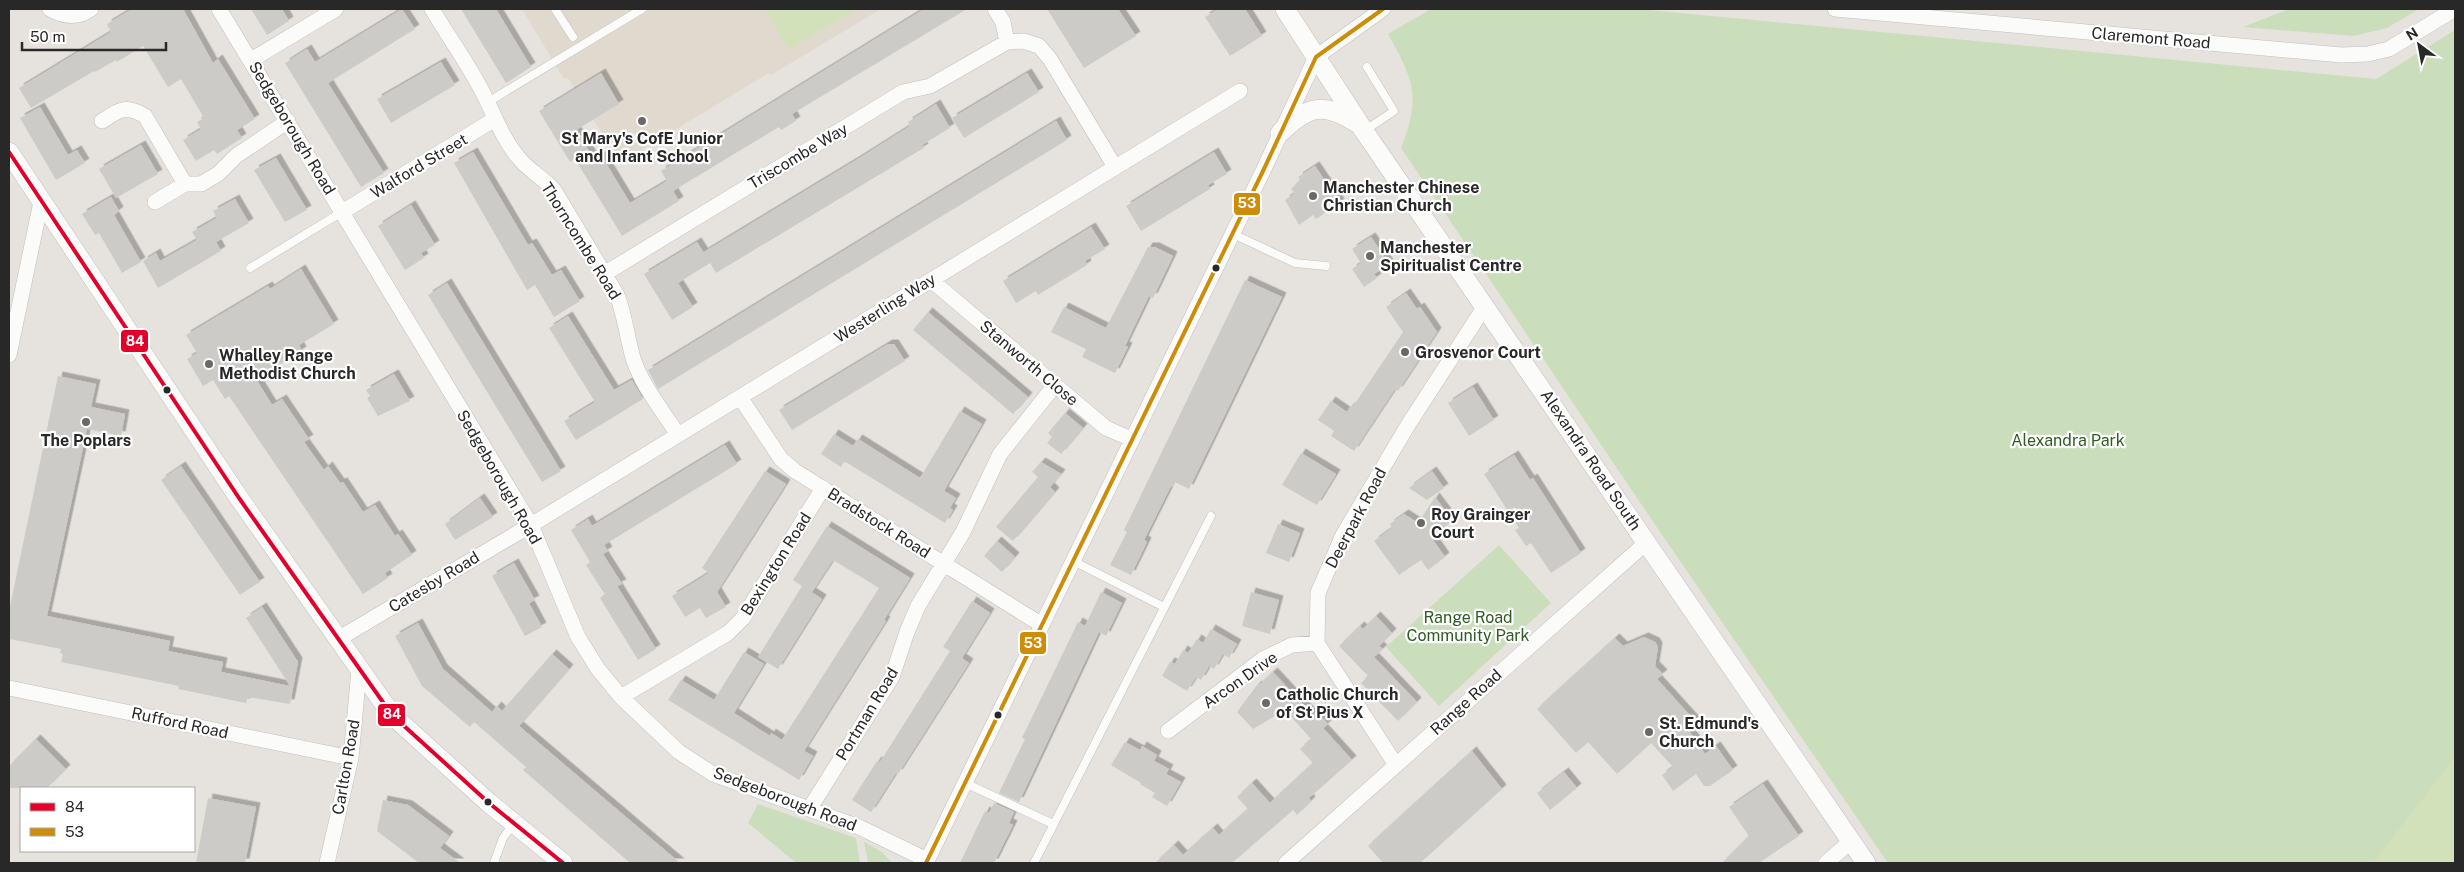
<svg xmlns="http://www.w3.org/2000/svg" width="2464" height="872" font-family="'Public Sans',sans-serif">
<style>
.education{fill:#e0dace}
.green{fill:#cadebb}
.pitch{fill:#d3e1ba}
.building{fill:#cdcbc8;filter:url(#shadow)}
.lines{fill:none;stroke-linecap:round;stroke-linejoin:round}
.service-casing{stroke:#c0bfc0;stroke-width:9}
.minor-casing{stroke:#c0bfc0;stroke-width:16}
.tertiary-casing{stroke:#c0bfc0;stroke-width:20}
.service{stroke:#fbfbfa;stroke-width:8}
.minor{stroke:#fbfbfa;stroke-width:15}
.tertiary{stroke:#fbfbfa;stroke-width:19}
.bus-1-casing{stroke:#fff;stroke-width:8}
.bus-2-casing{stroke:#fff;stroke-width:8}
.bus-1{stroke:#e4002b;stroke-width:4}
.bus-2{stroke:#ce8d08;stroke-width:4}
.poi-dot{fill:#6a6968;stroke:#fff;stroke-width:2}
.bus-dot{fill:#282828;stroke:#fff;stroke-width:2}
.labels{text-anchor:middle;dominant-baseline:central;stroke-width:4.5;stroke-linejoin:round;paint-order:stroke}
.street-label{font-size:16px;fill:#282828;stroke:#fff}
.poi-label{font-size:16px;font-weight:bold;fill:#282828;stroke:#fff;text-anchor:start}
.park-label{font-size:16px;fill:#2f5c22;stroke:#fff}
.line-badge{stroke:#fff;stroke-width:2}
.badge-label{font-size:14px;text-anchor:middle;font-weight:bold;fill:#fff}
</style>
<defs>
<filter id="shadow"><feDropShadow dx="4.5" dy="-4.5" stdDeviation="0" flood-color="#0004"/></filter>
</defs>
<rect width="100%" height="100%" fill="#e6e3df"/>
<path class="education" d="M522,9H881L771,75L769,73L620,163L568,78L564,79Z"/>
<path class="green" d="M1431,9H1639L2376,79L2455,30V863H1888L1660,532L1401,148C1421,98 1414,80 1388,34Z
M2289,9H2419L2387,28L2354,36L2243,27Z
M1499,545L1551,603L1439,706L1386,647Z
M758,804L856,838L860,863H796L748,823Z
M864,842L882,852L892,863H868Z"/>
<path class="pitch" d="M765,9H858L788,49Z
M2455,757V863H2373Z"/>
<path class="building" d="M132,9H183L213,63L218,59L255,119L237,130L242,138L217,154L214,150L196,161L183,140L201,129L197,122L204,118L181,79L168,87L143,46L117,62L116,60L95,72L94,71L31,108L19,88L111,32L107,24Z
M251,9H282L289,21L267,35Z
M402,9L415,29L328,83L384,173L361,187L285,63L307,49L315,62Z
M461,9H496L531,67L506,83Z
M924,9H967L792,114L796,121L781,130L779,127L673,191L679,201L622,236L575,159L570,162L539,111L601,73L619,104L576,130L594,159L601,155L630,203L667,181L661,171Z
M1047,9H1118L1136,36L1084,68Z
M1218,9H1245L1262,36L1230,56L1205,17Z
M441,62L455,85L391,123L377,99Z
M1027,73L1039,92L964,138L952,118Z
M936,104L950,128L922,145L924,148L907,158L716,273L710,263L678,283L693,307L672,320L644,274L697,242L707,258L704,252L861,157L910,126L908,122Z
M40,107L68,155L77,150L85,163L56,180L20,118Z
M1056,121L1067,140L658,389L648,370Z
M141,145L158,174L116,198L99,169Z
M473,152L528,245L532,243L552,275L561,270L580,301L554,317L535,285L527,290L454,163Z
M1214,152L1227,174L1208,185L1210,189L1141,231L1126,206Z
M276,158L307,210L285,222L254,170Z
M1315,166L1340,203L1316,219L1313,215L1299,225L1285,200L1295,193L1291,189L1300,180L1298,177Z
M111,197L119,211L114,215L141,262L122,273L99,233L95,235L82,214Z
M235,199L249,223L216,242L221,251L158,288L143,261L156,253L160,261L197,240L192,232L217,218L213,211Z
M411,205L435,245L421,253L424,258L405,270L378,226Z
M1091,227L1105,249L1085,261L1087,265L1038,295L1036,291L1016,303L1003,281Z
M1371,237L1389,264L1374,274L1377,278L1364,287L1352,269L1361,263L1352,249Z
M1148,247H1155L1173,256L1153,298L1149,296L1125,346L1128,347L1115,373L1082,357L1086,349L1051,332L1064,307L1106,328Z
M301,269L334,324L299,345L302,351L256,379L272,405L282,399L309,439L304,442L324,470L328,466L340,483L343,482L363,512L375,505L395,536L398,534L412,555L385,573L388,578L363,594L229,396L225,399L213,380L203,386L187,359L197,353L186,335L268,286L270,289Z
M1245,280L1282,297L1189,489L1175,482L1173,487L1171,486L1144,540L1147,542L1131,575L1110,565L1127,532L1124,530Z
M447,283L561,471L542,482L428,295Z
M1406,293L1417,309L1420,307L1437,332L1398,391L1395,389L1354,451L1331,436L1334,431L1318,420L1331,401L1347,412L1350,407L1352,408L1403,332L1386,307Z
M928,312L1028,397L1013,414L913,330Z
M568,316L614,390L632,380L643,399L576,440L564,421L595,402L549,328Z
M888,344H894L905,361L792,430L779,410Z
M394,374L410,401L378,416L367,398L370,396L366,390Z
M58,376L96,384L91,407L125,414L121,436L87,429L47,616L170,641L168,651L223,662L221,672L290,686L246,618L262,607L298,662L290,704L248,697L246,703L178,689L179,686L61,662L63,654L60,653L61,649L9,639V611Z
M1473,387L1494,420L1469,436L1448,403Z
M960,411L982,424L944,491L956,498L950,508L953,510L945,523L844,461L841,467L821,454L834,434L853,446L858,439L920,478Z
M1065,413L1083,428L1061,454L1047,443L1052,437L1048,433Z
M725,445L737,464L604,545L608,551L603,554L622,584L617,586L656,649L638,660L600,598L608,591L604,593L586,565L590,562L571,530L588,519L592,526Z
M1301,453L1336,474L1317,505L1282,485Z
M1514,455L1530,480L1533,478L1581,553L1551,573L1531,543L1526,546L1515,530L1519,528L1484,474Z
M1041,462L1061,474L1050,487L1055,492L1013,541L996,527L1038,477L1032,472Z
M181,466L260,582L240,595L161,480Z
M765,471L786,484L717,592L726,607L706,618L700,608L685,617L672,596L709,573L702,568Z
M1432,471L1444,488L1427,500L1409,488Z
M1435,497L1453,521L1431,537L1445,557L1428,570L1421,560L1399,575L1374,541L1392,528L1390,524L1404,514L1418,523Z
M480,498L493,517L455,540L445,524Z
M1278,524L1300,533L1289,562L1266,553Z
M827,526L910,578L884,620L886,621L804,751L813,756L799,780L668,700L681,680L714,700L744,652L764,664L734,713L770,736L771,733L782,740L879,588L833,560L812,592L802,586L822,599L778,669L758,657L802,586L793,580Z
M997,541L1015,557L1002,572L984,556Z
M514,563L535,600L529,603L542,627L525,636L492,576Z
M1101,592L1122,603L1106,636L1099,632L1019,802L999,793L1025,739L1022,738L1078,622L1085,626Z
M1251,592L1279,600L1270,634L1242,626Z
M972,601L990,613L962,658L960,657L969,663L898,774L896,773L871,812L852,800L877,761L880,762L950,651L943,647Z
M1376,616L1392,633L1379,646L1383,649L1374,657L1417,702L1398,721L1361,683L1368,676L1339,646L1360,626L1363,629Z
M418,623L443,669L492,712L497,706L502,711L552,654L569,669L519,726L680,863H630L523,770L526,767L474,722L470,727L422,686L395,636Z
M1211,629L1237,644L1229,658L1223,654L1214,669L1209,666L1201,680L1196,677L1187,691L1162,676L1170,662L1175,664L1183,650L1188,653L1197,639L1203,643Z
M1644,637L1655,642L1658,647L1655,666L1663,674L1657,679L1695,721L1687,728L1705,754L1716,746L1733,770L1710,786H1704L1696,774L1673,791L1662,775L1673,767L1651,743L1617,774L1588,742L1576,753L1537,709L1615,638L1623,646Z
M1273,672L1313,715L1317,712L1328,724L1323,728L1352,760L1309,798L1311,801L1297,815L1293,810L1232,863H1155L1174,845L1183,855L1213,828L1219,835L1248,809L1237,797L1252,783L1270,803L1313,763L1300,749L1311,739L1285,710L1253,729L1237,712L1257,685L1258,686Z
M36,739L66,769L47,788H9V766Z
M1125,742L1140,750L1142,746L1157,755L1154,761L1169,769L1166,774L1181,782L1167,806L1152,797L1155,793L1140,784L1141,783L1111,765Z
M1472,751L1502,789L1420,863H1383L1368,846Z
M1564,772L1577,788L1550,810L1537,793Z
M1763,784L1799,836L1759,863H1722L1749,836L1729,807Z
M208,798L256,807L245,863H196Z
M383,800L408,805L449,836L440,848L460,863H419L377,831Z
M994,803L1014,812L1009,823L1013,825L994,863H960L985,811L989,813Z"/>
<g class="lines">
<g class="service-casing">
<path id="service" d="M555,9L573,37
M488,102L642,9
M1364,131L1394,111L1367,67
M1233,234L1295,263L1326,266
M250,268L342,212
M1073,561L1164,607
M965,783L1053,824
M494,863L503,838L514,823
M1034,863L1211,516"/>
</g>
<g class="minor-casing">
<path id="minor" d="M50,9C64,17 77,19 91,9
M219,9L531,525L578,637L598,669L621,697L679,752L713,774L859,827L927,860
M432,9C449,38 470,66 485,97C495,117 503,139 518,157C528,170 542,177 554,190L617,295C625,316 627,337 633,358C642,386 663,411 678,435
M995,9L1003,22L1007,42
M1835,9L2341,55L2368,54L2389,49L2455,9
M251,60L336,9
M102,121C119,110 126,104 145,116L185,184H201L218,174L236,156L288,121
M155,202L185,184
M342,212L495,119
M604,274L903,92L930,86L1007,42L1023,41L1039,46L1050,59L1115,167
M931,280L1106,428L1131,439
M9,355L41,202
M740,397L781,459L795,471L1042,625
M338,639L531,525L1240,91
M9,688L351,758
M621,697L728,633L743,618L823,488
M1168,731L1263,659L1292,645L1317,643
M1396,765L1317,643L1318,593L1343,535L1408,425L1485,306
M810,808L892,677L907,632L918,606L963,532L1000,454L1055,385
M327,863L351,758L359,670
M926,863L1263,171L1316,57L1383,9
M1286,863L1647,542
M1826,863L1851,841"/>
</g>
<g class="tertiary-casing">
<path id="tertiary" d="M1285,9L1364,131L1866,863
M1280,133C1308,106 1322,101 1357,123
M9,152L239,498L392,715L489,803L563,863"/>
</g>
<use href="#service" class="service"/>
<use href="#minor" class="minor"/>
<use href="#tertiary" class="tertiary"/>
<g class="bus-1-casing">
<path id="bus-1" d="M9,152L239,498L392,715L489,803L563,863"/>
</g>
<g class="bus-2-casing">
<path id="bus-2" d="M926,863L1263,171L1316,57L1383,9"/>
</g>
<use href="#bus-1" class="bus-1"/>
<use href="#bus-2" class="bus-2"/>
</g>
<g class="poi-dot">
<circle cx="642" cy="121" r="5"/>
<circle cx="1313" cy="196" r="5"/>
<circle cx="1370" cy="256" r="5"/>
<circle cx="1405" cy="352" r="5"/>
<circle cx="209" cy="364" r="5"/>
<circle cx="86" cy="422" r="5"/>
<circle cx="1421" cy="523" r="5"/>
<circle cx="1266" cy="703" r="5"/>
<circle cx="1649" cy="732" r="5"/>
</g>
<g class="bus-dot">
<circle cx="1216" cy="268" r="4.5"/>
<circle cx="167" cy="390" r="4.5"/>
<circle cx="998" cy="715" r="4.5"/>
<circle cx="488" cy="802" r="4.5"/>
</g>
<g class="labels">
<g class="street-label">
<text transform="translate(2151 38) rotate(5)">Claremont Road</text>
<text transform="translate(292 128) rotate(59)">Sedgeborough Road</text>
<text transform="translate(798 156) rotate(-31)">Triscombe Way</text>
<text transform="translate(419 166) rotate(-31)">Walford Street</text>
<text transform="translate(581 241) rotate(58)">Thorncombe Road</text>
<text transform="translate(885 308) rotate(-32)">Westerling Way</text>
<text transform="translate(1029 363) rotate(40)">Stanworth Close</text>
<text transform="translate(1591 460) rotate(56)">Alexandra Road South</text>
<text transform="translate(499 477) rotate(60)">Sedgeborough Road</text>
<text transform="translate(1356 518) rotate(-62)">Deerpark Road</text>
<text transform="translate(879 523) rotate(32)">Bradstock Road</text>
<text transform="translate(776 564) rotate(-58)">Bexington Road</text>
<text transform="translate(434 582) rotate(-31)">Catesby Road</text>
<text transform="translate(1240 680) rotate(-35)">Arcon Drive</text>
<text transform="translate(1466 702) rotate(-42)">Range Road</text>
<text transform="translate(867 714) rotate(-59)">Portman Road</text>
<text transform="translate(180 723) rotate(12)">Rufford Road</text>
<text transform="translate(346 767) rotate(-80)">Carlton Road</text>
<text transform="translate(785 799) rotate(21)">Sedgeborough Road</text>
</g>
<g class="poi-label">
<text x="642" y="138" text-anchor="middle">St Mary's CofE Junior<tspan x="642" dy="18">and Infant School</tspan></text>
<text x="1323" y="187">Manchester Chinese<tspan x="1323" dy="18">Christian Church</tspan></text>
<text x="1380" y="247">Manchester<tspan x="1380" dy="18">Spiritualist Centre</tspan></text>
<text x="1415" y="352">Grosvenor Court</text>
<text x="219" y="355">Whalley Range<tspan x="219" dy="18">Methodist Church</tspan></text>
<text x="86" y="440" text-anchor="middle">The Poplars</text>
<text x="1431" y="514">Roy Grainger<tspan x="1431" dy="18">Court</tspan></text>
<text x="1276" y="694">Catholic Church<tspan x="1276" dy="18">of St Pius X</tspan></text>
<text x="1659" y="723">St. Edmund's<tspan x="1659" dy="18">Church</tspan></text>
</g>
<g class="park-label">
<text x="2068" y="440">Alexandra Park</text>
<text x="1468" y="617">Range Road<tspan x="1468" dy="18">Community Park</tspan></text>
</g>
</g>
<g class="line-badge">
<rect x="1233" y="192" width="28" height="24" rx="5" fill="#ce8d08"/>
<rect x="120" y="329" width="29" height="24" rx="5" fill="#e4002b"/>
<rect x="1019" y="631" width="28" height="24" rx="5" fill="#ce8d08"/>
<rect x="377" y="703" width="29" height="24" rx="5" fill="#e4002b"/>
</g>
<g class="badge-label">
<text x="1247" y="208">53</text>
<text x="135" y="346">84</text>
<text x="1033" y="648">53</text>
<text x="392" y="719">84</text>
</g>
<rect width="2464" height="872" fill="none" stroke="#282828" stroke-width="20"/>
<rect x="20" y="787" width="175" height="65" fill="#ffffff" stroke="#a9a9a9"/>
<rect x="30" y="803" width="25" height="8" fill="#e4002b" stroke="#a9a9a9"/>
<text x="65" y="812" font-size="15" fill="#282828">84</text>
<rect x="30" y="828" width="25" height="8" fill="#ce8d08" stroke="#a9a9a9"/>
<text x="65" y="837" font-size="15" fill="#282828">53</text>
<g transform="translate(2419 45) rotate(328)" stroke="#ffffff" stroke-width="4" paint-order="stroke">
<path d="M0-4L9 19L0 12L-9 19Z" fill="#282828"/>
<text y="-8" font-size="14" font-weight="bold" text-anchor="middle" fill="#282828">N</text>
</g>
<path d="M22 42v8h144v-8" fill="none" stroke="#282828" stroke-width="2.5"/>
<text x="30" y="42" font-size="15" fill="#282828" stroke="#ffffff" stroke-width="4" paint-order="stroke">50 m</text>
</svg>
